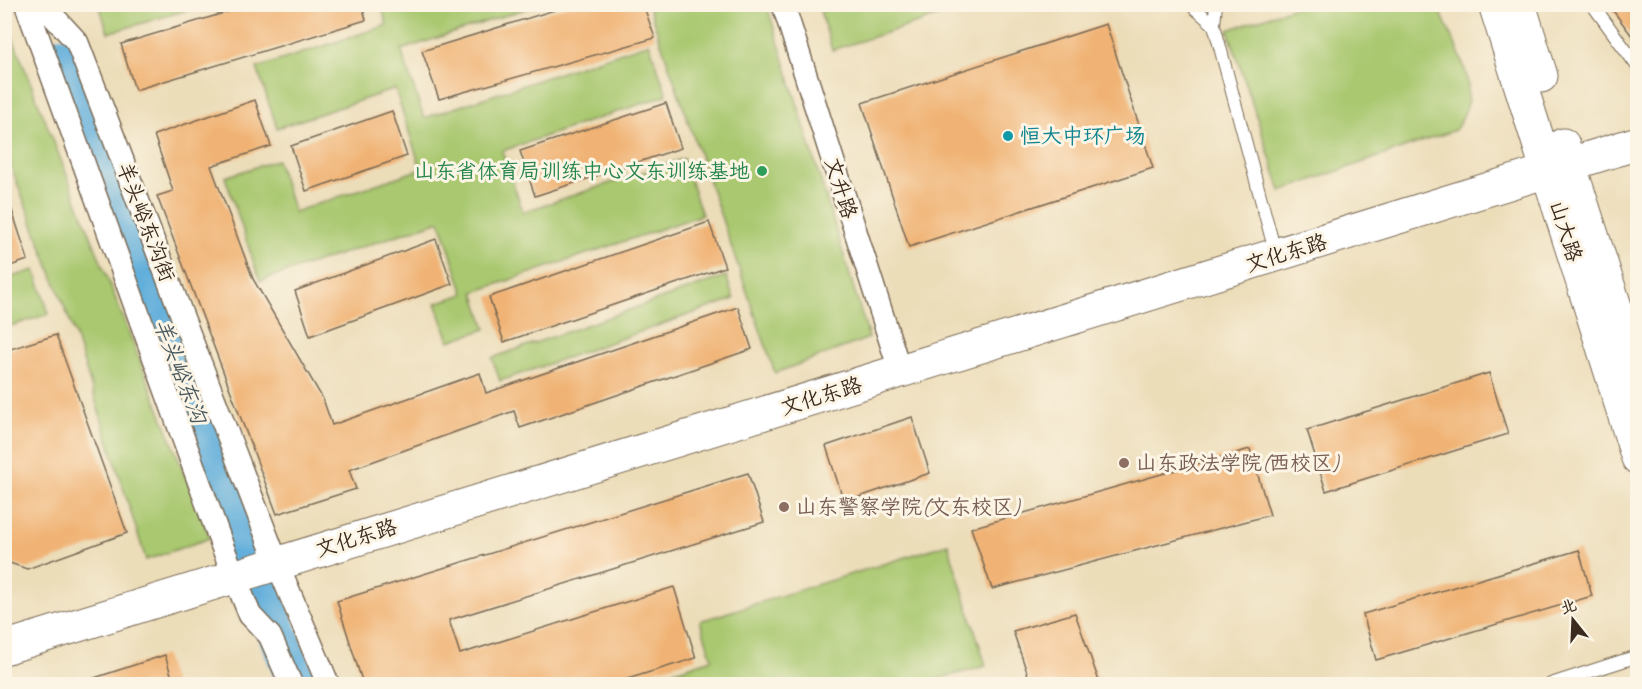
<svg xmlns="http://www.w3.org/2000/svg" width="1642" height="689" font-family="Caveat,'LXGW WenKai TC',sans-serif">
<style>
.green{fill:#a9c86f;stroke:#727946;stroke-width:1.5}
.lines{fill:none;stroke-linecap:round;stroke-linejoin:round}
.river{stroke:#62afdb;stroke-width:40}
.building{fill:#f0b375}
.lane-casing{stroke:#796954;stroke-width:14}
.street-casing{stroke:#796954;stroke-width:25}
.secondary-casing{stroke:#796954;stroke-width:35}
.lane{stroke:#fff;stroke-width:12}
.street{stroke:#fff;stroke-width:22}
.secondary{stroke:#fff;stroke-width:33}
.culture-dot{fill:#0f9aa8;stroke:#fcf5e5;stroke-width:2}
.leisure-dot{fill:#2e9e5b;stroke:#fcf5e5;stroke-width:2}
.education-dot{fill:#8d6e63;stroke:#fcf5e5;stroke-width:2}
.labels{text-anchor:middle;dominant-baseline:central;stroke-width:6;stroke-linejoin:round;paint-order:stroke}
.culture-label{font-size:21px;fill:#0d838f;stroke:#fcf5e5;text-anchor:start}
.leisure-label{font-size:21px;fill:#27864d;stroke:#fcf5e5;text-anchor:end}
.street-label{font-size:21px;fill:#3b2a1e;stroke:#fcf5e5}
.education-label{font-size:21px;fill:#785e54;stroke:#fcf5e5;text-anchor:start}
.water-label{font-size:22px;font-style:italic;fill:#495960;stroke:#fcf5e5}
</style>
<rect width="100%" height="100%" fill="#fcf5e5"/>
<filter id="ink" filterUnits="userSpaceOnUse"><feTurbulence type="fractalNoise" baseFrequency=".0167" numOctaves="2"/><feDisplacementMap in="SourceGraphic" scale="12" xChannelSelector="R" yChannelSelector="G"/><feConvolveMatrix kernelMatrix="1 2 1 2 8 2 1 2 1" color-interpolation-filters="sRGB"/></filter>
<filter id="wash" filterUnits="userSpaceOnUse"><feTurbulence type="fractalNoise" baseFrequency=".008" numOctaves="4" result="noise"/><feDisplacementMap in="SourceGraphic" scale="24" xChannelSelector="R" yChannelSelector="G"/><feGaussianBlur stdDeviation="1.35" result="paint"/><feColorMatrix in="noise" values="0 0 0 0 0 0 0 0 0 0 0 0 0 0 0 0 0 1.4 0 .05"/><feComposite in="paint" operator="in"/></filter>
<g filter="url(#wash)">
<rect width="100%" height="100%" fill="#ecddb9"/>
<path class="green" d="M99,4H205V5L108,33Z
M818,4H974V5L832,50Z
M381,5H537L401,50L424,118L649,43L667,95L502,151L523,212L683,159L702,215L474,292L486,329L449,341L436,303L464,294L440,221L260,281L225,177L277,160L294,212L421,169L395,89L277,128L257,68L387,25Z
M648,5H767L869,338L775,373Z
M1301,5H1438C1453,47 1487,88 1455,130L1281,191L1228,30Z
M10,31L210,538L146,560L74,332L5,151L4,33Z
M35,270L49,314L5,328V279Z
M726,276L734,299L500,381L492,358Z
M948,544L986,666L920,684H635L712,659L700,621Z"/>
<g class="lines">
<path class="river" d="M61,57L262,594L295,676"/>
</g>
<g id="blocks">
<path class="building" d="M254,4H362L366,20L135,90L121,44Z
M574,4H643L655,38L439,99L422,51Z
M1608,4H1638V44Z
M1106,24L1153,168L909,247L862,103Z
M255,100L271,146L211,166L253,279L323,399L332,425L480,373L486,393L738,307L752,349L520,428L514,411L349,470L356,489L277,514L157,196L173,191L154,135Z
M666,103L681,148L535,196L520,151Z
M392,111L407,156L306,191L291,146Z
M8,198L28,260L4,268V199Z
M709,222L725,267L504,342L489,297Z
M436,239L452,284L310,336L295,291Z
M56,335L127,533L27,569L4,561V351Z
M1489,373L1508,434L1326,491L1307,430Z
M912,417L930,473L844,502L826,446Z
M1250,449L1270,515L992,589L971,528Z
M748,473L764,522L449,620L460,654L674,587L696,658L611,684H363L337,601Z
M1579,550L1592,596L1376,660L1363,614Z
M1075,613L1100,684H1031L1013,631Z
M165,655L174,684H86L85,681Z"/>
</g>
</g>
<g filter="url(#ink)">
<use href="#blocks" fill-opacity="0" stroke="#796954" stroke-width="1.5"/>
<g class="lines">
<g class="lane-casing">
<path id="lane" d="M1190,4L1214,25
M1216,4L1214,25L1276,255
M1592,4L1638,67
M1551,684L1638,656"/>
</g>
<g class="street-casing">
<path id="street" d="M26,4L223,548L250,615L270,636L291,684
M42,4L77,42L277,563L328,684
M783,4L900,371"/>
</g>
<g class="secondary-casing">
<path id="secondary" d="M1495,4L1638,458
M1519,4L1541,76
M1563,145L1638,378
M4,648L1638,143"/>
</g>
<use href="#lane" class="lane"/>
<use href="#street" class="street"/>
<use href="#secondary" class="secondary"/>
</g>
</g>
<circle class="culture-dot" cx="1008" cy="136" r="6"/>
<circle class="leisure-dot" cx="762" cy="171" r="6"/>
<g class="education-dot">
<circle cx="1124" cy="463" r="6"/>
<circle cx="784" cy="507" r="6"/>
</g>
<g class="labels">
<g class="culture-label">
<text x="1020" y="136">恒大中环广场</text>
</g>
<g class="leisure-label">
<text x="750" y="171">山东省体育局训练中心文东训练基地</text>
</g>
<g class="street-label">
<text transform="translate(841 188) rotate(73)">文升路</text>
<text transform="translate(146 222) rotate(69)">羊头峪东沟街</text>
<text transform="translate(1566 231) rotate(73)">山大路</text>
<text transform="translate(1286 253) rotate(-17)">文化东路</text>
<text transform="translate(821 396) rotate(-17)">文化东路</text>
<text transform="translate(356 538) rotate(-17)">文化东路</text>
</g>
<g class="education-label">
<text x="1136" y="463">山东政法学院(西校区)</text>
<text x="796" y="507">山东警察学院(文东校区)</text>
</g>
<g class="water-label">
<text transform="translate(180 371) rotate(69)">羊头峪东沟</text>
</g>
</g>
<rect width="1642" height="689" fill="none" stroke="#fcf5e5" stroke-width="24"/>
<g transform="translate(1573 620) rotate(342)" stroke="#fcf5e5" stroke-width="4.5" paint-order="stroke">
<path d="M0-4.5L10 22L0 15L-10 22Z" fill="#3b2a1e"/>
<text y="-9" font-size="16" font-weight="bold" text-anchor="middle" fill="#3b2a1e">北</text>
</g>
</svg>
